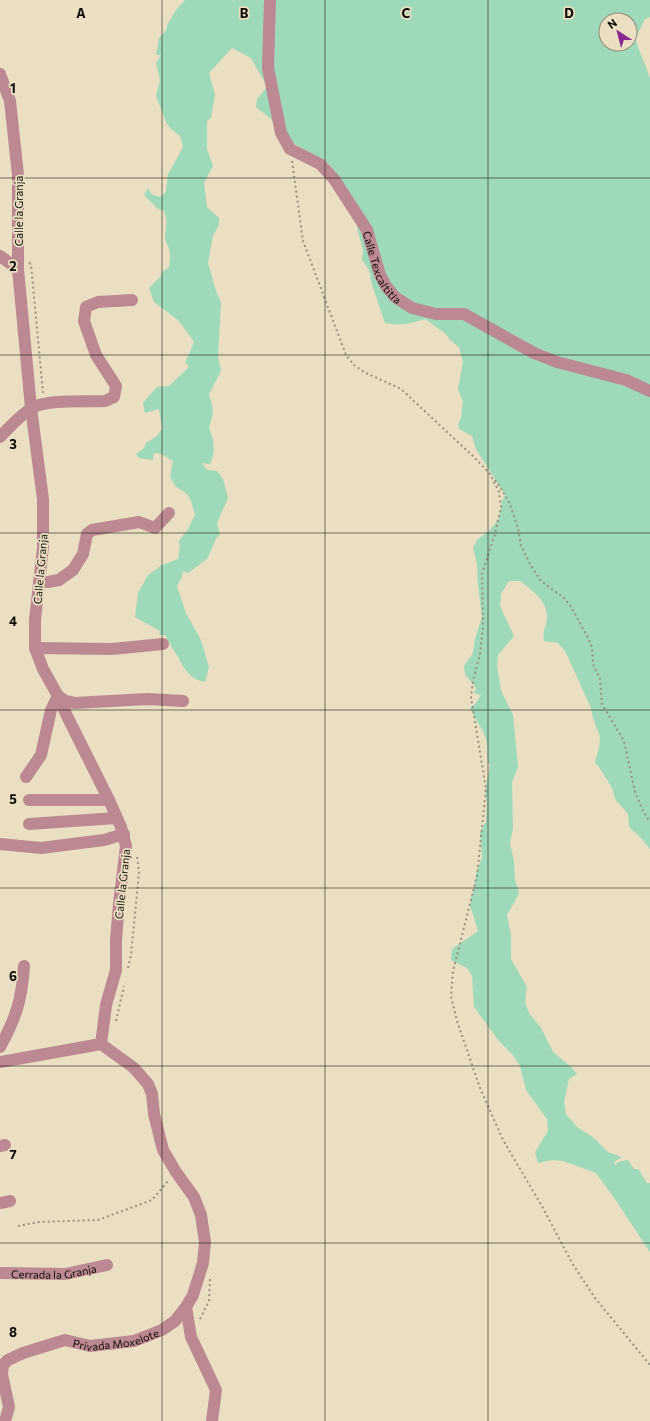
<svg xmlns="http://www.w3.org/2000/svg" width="650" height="1421" font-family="Commissioner,sans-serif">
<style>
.green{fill:#9ed9b9;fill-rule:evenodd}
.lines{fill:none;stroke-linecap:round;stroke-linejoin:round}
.path{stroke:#99917d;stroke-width:2;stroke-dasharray:2 3;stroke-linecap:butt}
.minor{stroke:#bc8891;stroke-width:12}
.grid{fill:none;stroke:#0f0c04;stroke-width:1;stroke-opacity:0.55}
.labels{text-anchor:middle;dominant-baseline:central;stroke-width:3.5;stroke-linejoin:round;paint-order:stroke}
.street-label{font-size:11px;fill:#0f0c04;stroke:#eadfc3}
.grid-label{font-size:13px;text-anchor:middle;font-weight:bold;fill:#0f0c04;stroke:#eadfc3;stroke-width:3.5;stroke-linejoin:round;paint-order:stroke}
</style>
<rect width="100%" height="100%" fill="#eadfc3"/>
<path class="green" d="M185,0H650V17L645,19L635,39L650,78V849L641,838L629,827L628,814L615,799L613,790L603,773L595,762L599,748L600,737L593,718L591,708L572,666L565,651L558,643L544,641C542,630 546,628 547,619C549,602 532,590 520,581H509L501,594L500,606L514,636L498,655L497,666L501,690L513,715L518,767L512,782L513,829L510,843L514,861L515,880L519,894L507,915L511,935V959L527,987L525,1002L529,1013L541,1028L553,1052L571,1067L577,1074L569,1079L564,1102L566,1114L577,1127L594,1138L608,1152L622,1157L614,1162L615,1165L618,1162L628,1160L634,1169H638L647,1183H650V1252L615,1199L596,1173L563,1161L553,1160L538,1163L535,1152L548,1131L547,1119L526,1090L520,1066L513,1055L499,1041L474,1007L472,976L467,968L451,960L452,949L478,931L472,911L470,907L471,897L474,889L476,874L482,857L480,833L486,821L487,802L485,792L490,765L488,762C487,755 488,745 486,739C482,728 475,719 470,708L475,704L481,695L474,693L476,688L465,674L464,666L473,653L475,639L482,617L478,585L477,564L473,548L477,540L490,530L499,518L502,501L505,495L476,449L472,436L459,429L458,424L461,418L463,402L458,389L463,362L459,347L450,340L446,334L425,319C408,324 403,326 385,323L372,285L369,270L362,260L363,250L357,228V213L341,192L330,165L304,149L287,140L271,119L256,107L257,99L268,86L261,76L251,58L232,48L209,73L215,95L211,118L207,121V149L213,166L204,183L207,207L219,218V225L213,236L208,263L216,291L221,303L218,356L221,371L209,394C214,409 214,413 209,427C214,440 216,451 210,464L202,463L207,470L217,471L223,479L228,498L217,523L220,535L217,537L207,559L188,573L183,571L182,577L177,586L186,613L201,640L209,667L205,682C191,680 184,669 178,657C173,649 169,643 165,635H159L160,631L135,617L138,593L148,575L162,565L178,559L180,546L179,541L188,529L195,515L191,501L187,494L175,486L170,476L173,461L161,454L154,453L153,460L139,458L136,454L144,448L146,443L157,436L162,429L159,409L145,413L143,403L157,387L169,386L189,367L185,362C189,356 191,349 194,342L179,321L154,302L149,288L161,276V273L169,267C170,261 171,255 169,249C168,244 165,242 165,237C165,227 169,219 163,210L158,209L144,195L148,188L151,194L160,197L166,192L168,173L170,171L183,147L180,136L171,129L166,122L156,96L160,80L156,63L161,55H156L159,38L167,29V25L176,10ZM606,20H630V44H606Z"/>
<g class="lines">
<path class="path" d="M292,161L303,241L346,355L354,365L364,372L401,389L475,458L490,474L499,492L501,507L495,534L482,574L483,626L480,654L473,681L471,697L486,789L477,876L453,971L451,996L457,1021L480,1088L503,1140L543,1208L572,1263L595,1298L650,1365
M29,263L31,264L43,393
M495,480L505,495L509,502L518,528L521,546L531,566L541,581L564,598L570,605L588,638L592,647L593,664L600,679L602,704L624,741L635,792L643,811L650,822
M128,968L131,955L139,873L137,856
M116,1021L124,986
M18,1226L39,1222L98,1220L152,1200L168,1181
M200,1319L209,1301L210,1279"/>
<g class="minor">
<path id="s1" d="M270,0L268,68L281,133L290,149L320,164L334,179L367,230L380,275L386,286L395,297L412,308L436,314H464L534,353L557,362L626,380L650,391"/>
<path d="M0,74L10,101L18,175V269L31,408L43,499V547L35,620V648L43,669L58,696L68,718L109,800L121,827L126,846L119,904L116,940V970L106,1005L101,1044"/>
<path d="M0,256L18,269"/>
<path d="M0,437C10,427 20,415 32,408C48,399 85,402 105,401L114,397L116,386L96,355L84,321L86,307L98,302L132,300"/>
<path d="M39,582H48L59,580L73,570L83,554L87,534L92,530L139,522L155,528L169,513"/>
<path d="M35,648L112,649L163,644"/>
<path d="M26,777L41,755L51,710L58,696L65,701L75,703L147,699L183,701"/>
<path d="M29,800H109"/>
<path d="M29,824L116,818"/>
<path d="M0,844L41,848L104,840L124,834"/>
<path d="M0,1047C16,1018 22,999 24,966"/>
<path d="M0,1062L101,1044"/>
<path d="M0,1146L5,1145"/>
<path d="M0,1203L10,1201"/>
<path id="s2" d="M0,1273L65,1274L107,1265"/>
<path d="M186,1307L191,1337L216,1390L212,1421"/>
<path id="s3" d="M5,1421L9,1407L2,1374L3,1365L8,1360L23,1353L65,1340L90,1346L134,1341L162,1330L175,1321L186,1307L193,1295L203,1263L205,1242L201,1215L194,1197L176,1172L163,1150L154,1114L152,1094L148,1084L134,1068L101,1044"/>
</g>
</g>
<path class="grid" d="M162,0V1421M325,0V1421M488,0V1421M0,178H650M0,355H650M0,533H650M0,710H650M0,888H650M0,1066H650M0,1243H650"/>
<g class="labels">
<g class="street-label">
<text transform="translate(18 211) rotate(-90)">Calle la Granja</text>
<text stroke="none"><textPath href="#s1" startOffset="308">Calle Texcaltitla</textPath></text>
<text transform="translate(40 569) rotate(-85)">Calle la Granja</text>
<text transform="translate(122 884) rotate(-84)">Calle la Granja</text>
<text stroke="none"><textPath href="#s2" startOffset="54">Cerrada la Granja</textPath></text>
<text stroke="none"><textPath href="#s3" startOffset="177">Privada Moxelote</textPath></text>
</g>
</g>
<g class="grid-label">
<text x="81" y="18">A</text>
<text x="244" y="18">B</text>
<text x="406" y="18">C</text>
<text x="569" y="18">D</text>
<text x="13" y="93">1</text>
<text x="13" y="271">2</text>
<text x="13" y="449">3</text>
<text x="13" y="626">4</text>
<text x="13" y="804">5</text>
<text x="13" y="981">6</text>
<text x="13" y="1159">7</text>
<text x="13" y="1337">8</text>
</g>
<g transform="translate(618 32) rotate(324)"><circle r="19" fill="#eadfc3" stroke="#928b77"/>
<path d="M0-3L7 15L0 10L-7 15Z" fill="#8a2891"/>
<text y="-6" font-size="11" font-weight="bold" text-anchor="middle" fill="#0f0c04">N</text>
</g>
</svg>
